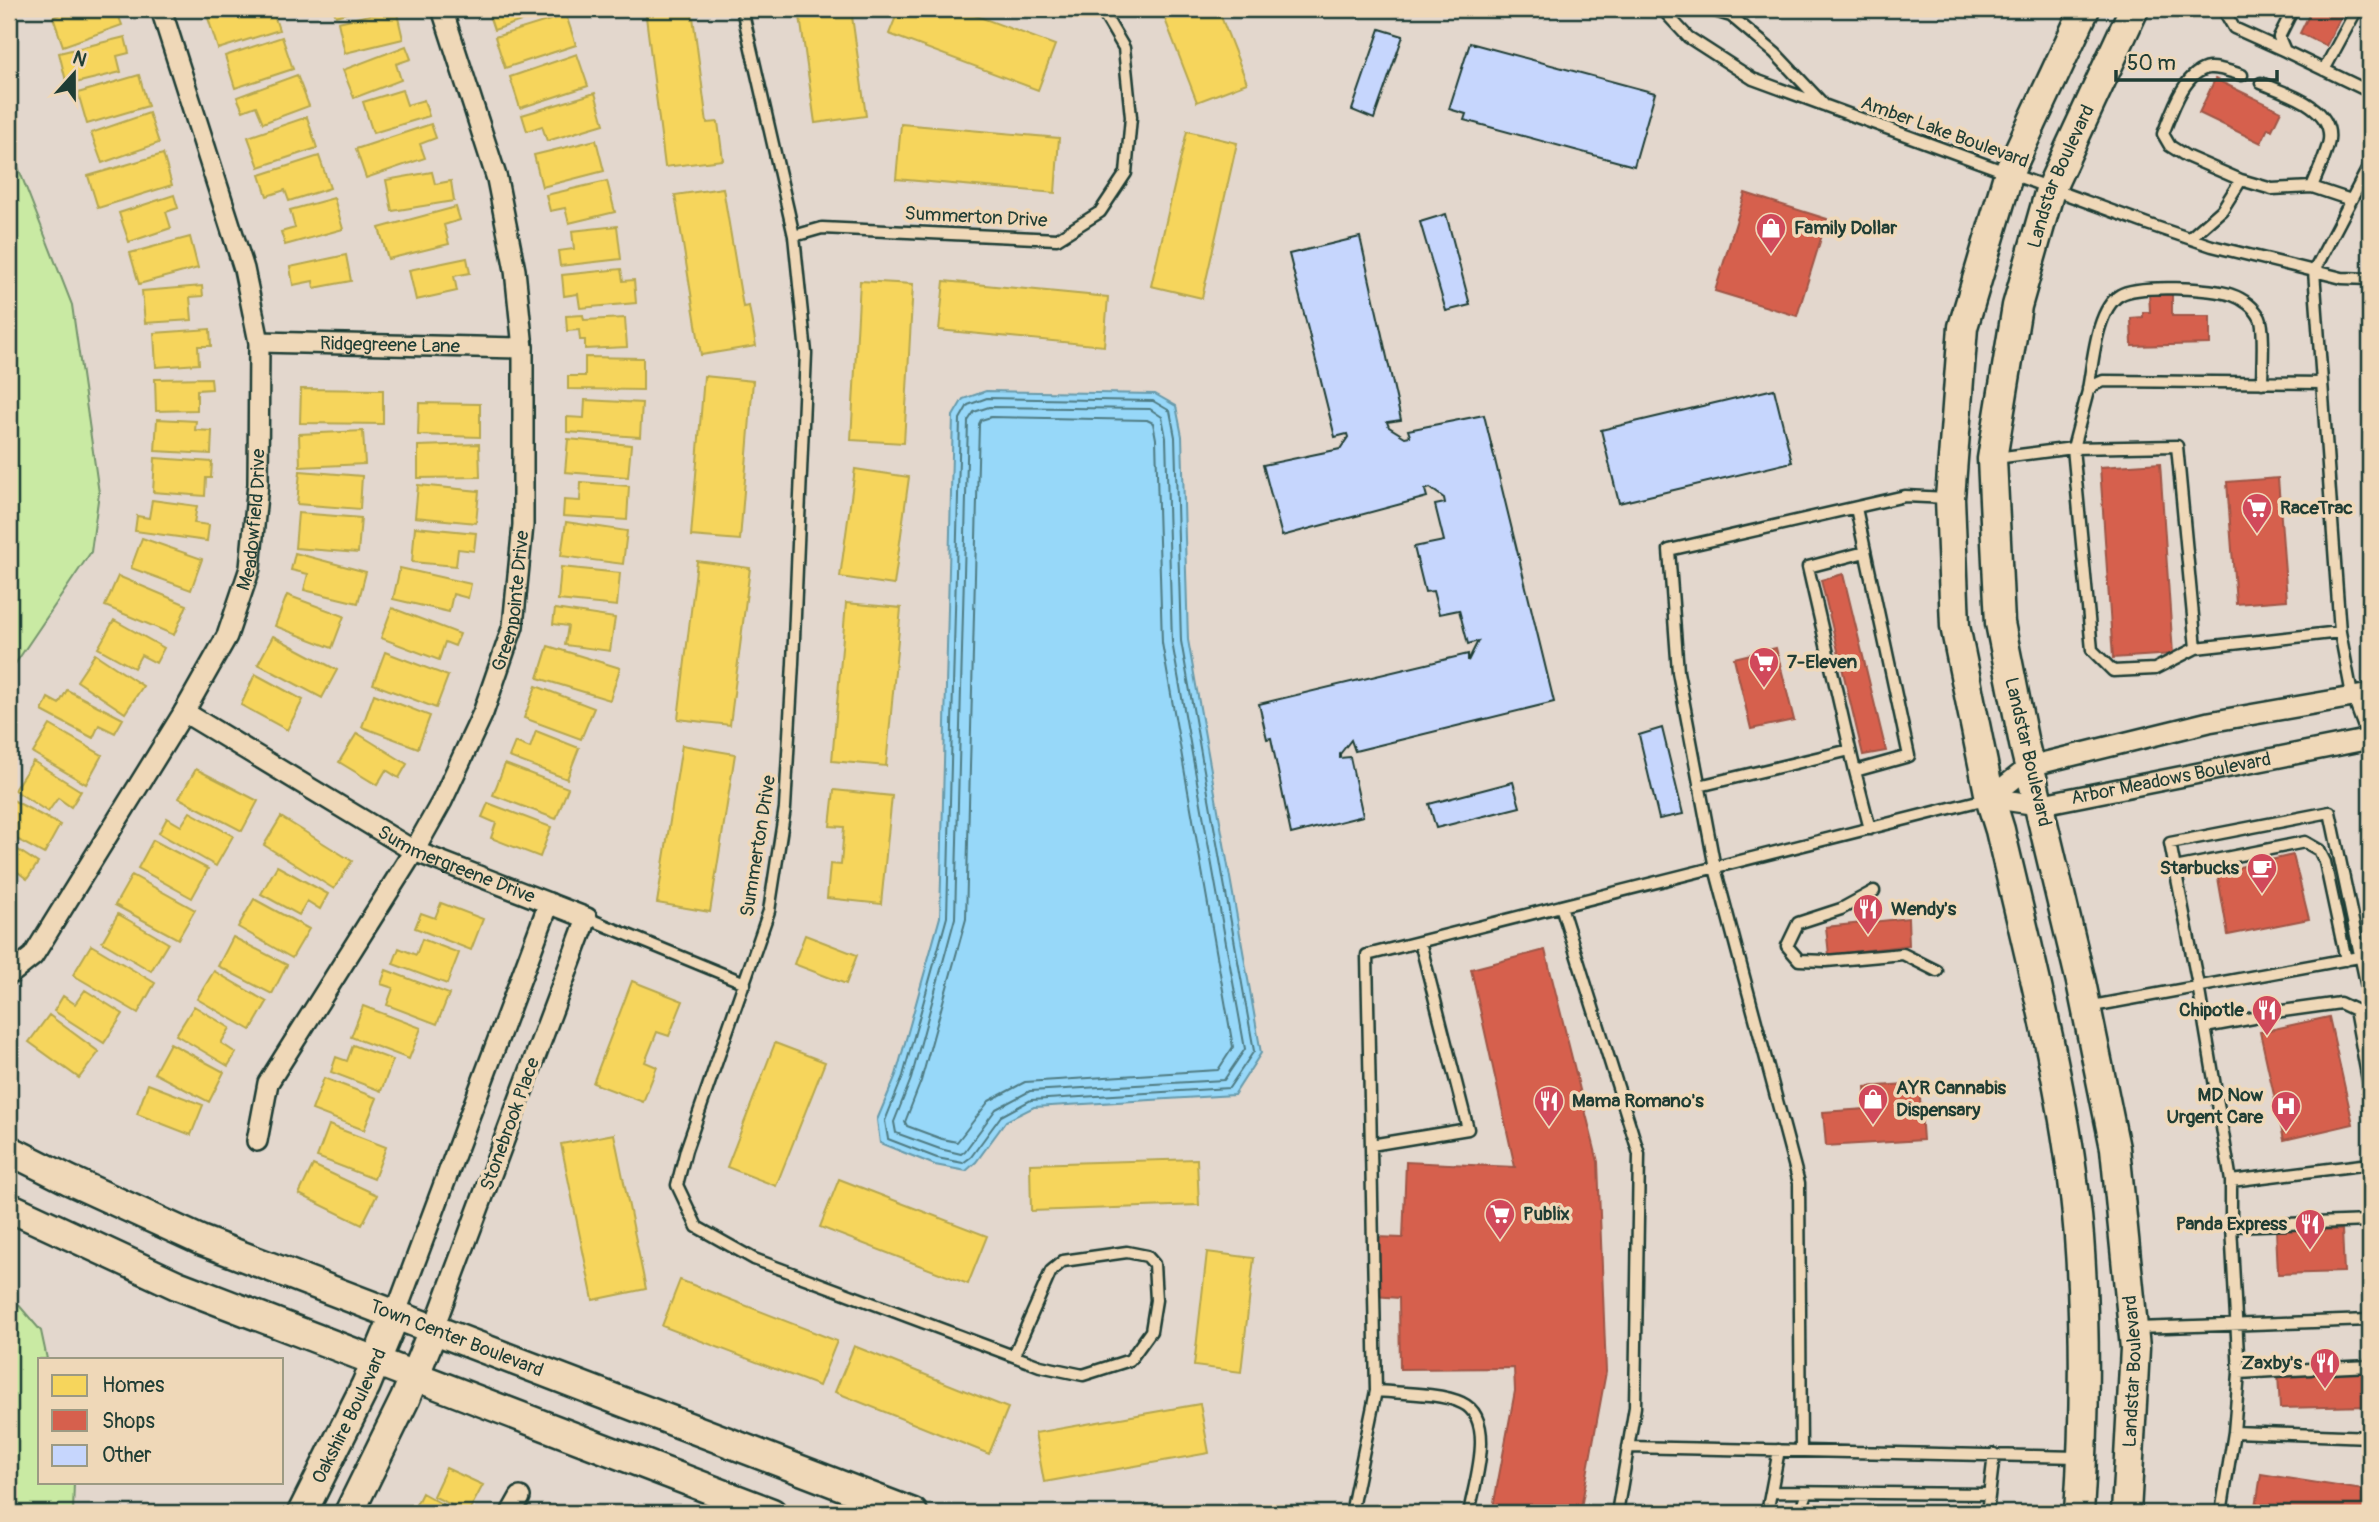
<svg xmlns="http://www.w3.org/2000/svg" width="2379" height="1522" font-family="Pangolin,sans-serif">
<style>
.green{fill:#c9eaa3;stroke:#74946c;stroke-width:2}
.water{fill:#97d8f9;stroke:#679aaa;stroke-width:2}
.homes{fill:#f6d55c;stroke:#b6a750;stroke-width:2}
.shops{fill:#d6604d;stroke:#9f5646;stroke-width:2}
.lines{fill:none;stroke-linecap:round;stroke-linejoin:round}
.shore{stroke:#4f7b83;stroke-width:2}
.building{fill:#c6d6fd;stroke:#1f3d34;stroke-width:2}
.lane-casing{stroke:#1f3d34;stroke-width:15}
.street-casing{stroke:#1f3d34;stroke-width:24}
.secondary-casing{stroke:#1f3d34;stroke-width:33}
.lane{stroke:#efd8b8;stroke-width:10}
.street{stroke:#efd8b8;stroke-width:19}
.secondary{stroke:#efd8b8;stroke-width:28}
.labels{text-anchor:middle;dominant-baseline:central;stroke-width:7;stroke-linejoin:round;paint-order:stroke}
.street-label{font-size:19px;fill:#1f3d34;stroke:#efd8b8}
.poi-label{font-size:19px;font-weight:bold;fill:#1f3d34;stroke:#efd8b8;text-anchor:start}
</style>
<rect width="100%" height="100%" fill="#e3d7cd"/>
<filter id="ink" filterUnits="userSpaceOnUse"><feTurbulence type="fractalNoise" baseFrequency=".0143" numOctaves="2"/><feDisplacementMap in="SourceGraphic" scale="14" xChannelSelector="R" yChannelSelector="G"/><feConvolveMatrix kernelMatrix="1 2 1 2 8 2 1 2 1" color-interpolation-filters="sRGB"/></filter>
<g filter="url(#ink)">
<path class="green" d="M9,144L72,305L99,493L91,552L9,673Z
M9,1301L17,1303L41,1331L47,1359H40V1482H74L73,1513H9Z"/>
<path class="water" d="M986,391L1155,394L1176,406L1182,436L1188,640L1261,1053L1234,1095L1034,1107L1006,1121L976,1162L966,1171L935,1165L880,1143L877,1120L896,1075L940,917L953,416L963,399Z"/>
<path class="homes" d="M74,9H116L122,25L63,46L53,17Z
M237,9H272L279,30L218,49L208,18Z
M333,9H359L336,16Z
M396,9L403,39L345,53L338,22Z
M504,9H554L555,10L494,30L489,15Z
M645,9H692L707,123L718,122L723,160L665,167Z
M799,9H851L866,116L815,123Z
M899,9H958L1055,45L1038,90L889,34Z
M1161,9H1218L1247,83L1197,102Z
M566,15L576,45L505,68L495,37Z
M125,37L129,53L117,56L121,72L67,85L59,53Z
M282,37L293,69L235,88L225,56Z
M406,46L411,59L396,64L401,80L354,98L343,70Z
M577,54L588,86L520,108L510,77Z
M139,75L148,106L87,124L78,93Z
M297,75L309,106L263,123L256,106L243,111L237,97Z
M402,90L407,105L424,100L429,116L373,133L363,102Z
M595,93L604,124L547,141L542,126L527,131L522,115Z
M149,113L159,143L102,163L91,133Z
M307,117L317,148L259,167L248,137Z
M431,124L436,138L420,144L425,158L366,178L356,149Z
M901,124L1059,138L1055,193L896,179Z
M1187,131L1237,143L1202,298L1151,286Z
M596,140L604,171L542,187L534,155Z
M163,154L172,185L98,208L88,176Z
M319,156L330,188L289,201L285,190L267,196L260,175Z
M432,172L435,184L451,181L454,201L392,211L386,180Z
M607,181L615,212L569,223L565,208L550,211L546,195Z
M723,188L743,307L749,306L756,346L701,355L675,195Z
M174,195L178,208L166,212L171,228L129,242L119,213Z
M334,198L343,229L285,245L281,232L295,228L290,210Z
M456,207L460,220L444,225L449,244L388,259L379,228Z
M617,226L621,259L560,266L558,251L574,249L572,231Z
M190,237L198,268L139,284L130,253Z
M346,255L351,281L314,288L313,281L293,285L290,267Z
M467,258L470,273L454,276L457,291L416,300L409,270Z
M621,269L623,281L634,280L636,303L580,308L578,294L564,296L562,275Z
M860,281L913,284L904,443L851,440Z
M944,281L1108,297L1104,346L939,330Z
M202,286L203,296L190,297L192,320L145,323L142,291Z
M583,315L584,320L625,318L627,347L585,349V340H580L579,330L567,331L566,316Z
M210,329L211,346H198L199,364L156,367L154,333Z
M585,357L643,358V390L568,389V376H585Z
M704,376L753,381L740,540L691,536Z
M211,378L212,389L197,390V410L156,411L155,379Z
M301,389L383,390V424L300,423Z
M585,400L642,403L640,437L567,432V417L584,418Z
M419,403L480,404V437L418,435Z
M157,419L196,421L195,430L212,431L211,454L155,451Z
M363,431L365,464L300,467L299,434Z
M568,439L631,445L628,477L565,472Z
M479,444L480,477L418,478V446Z
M155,458L212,462L211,478H206L205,496L153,492Z
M855,469L909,477L894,585L840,577Z
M300,471L362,476L360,509L297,504Z
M581,482L629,486L627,520L563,516L564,500L580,501Z
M418,485L479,491L476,523L415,517Z
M152,500L197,506L194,523L209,525L207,541L135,531L137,516L149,518Z
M298,513L361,518L358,553L295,548Z
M566,522L627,531L623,564L561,556Z
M415,527L476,533L474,551L458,549L456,566L412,562Z
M142,538L202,559L191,590L131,568Z
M295,553L366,572L358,603L304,590L308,574L291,570Z
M697,561L750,568L730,725L678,719Z
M561,567L620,573L617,606L558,600Z
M400,568L471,584L468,598L453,594L449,612L393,599Z
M118,576L187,605L174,635L105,606Z
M287,595L344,616L332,648L275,626Z
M846,603L901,608L886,766L832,761Z
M392,608L460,634L455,646L445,642L439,660L381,638Z
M555,609L615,618L610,651L565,645L568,626L553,624Z
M114,620L164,648L156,663L141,655L134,668L98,648Z
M273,636L337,670L322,698L258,664Z
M548,646L620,668L610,700L538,678Z
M385,652L448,676L436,708L373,684Z
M95,654L143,686L125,713L77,681Z
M255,674L303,700L287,730L241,705Z
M536,686L594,708L581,739L524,718Z
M67,690L123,719L115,733L99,725L93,738L42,711L48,698L59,704Z
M374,694L430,716L418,748L362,727Z
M50,725L102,755L86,784L33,753Z
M536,731L579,748L567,779L509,757L515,742L530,748Z
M357,733L407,764L399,778L386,770L377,785L339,762Z
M682,745L735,754L710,912L657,903Z
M33,761L81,791L71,807L58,798L48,812L14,790Z
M505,764L568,788L556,819L493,795Z
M196,769L258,801L242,831L179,798Z
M834,790L892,796L881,904L827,898L830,864L841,865L844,827L830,826Z
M9,798L60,825L44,854L9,835Z
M488,803L551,827L540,857L491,838L496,823L482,817Z
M190,812L233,836L216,866L159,833L167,818L181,826Z
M281,817L352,861L334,889L264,845Z
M153,840L208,869L192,898L138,868Z
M9,844L38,863L27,879L15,870L9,880Z
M277,866L328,894L320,909L307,901L299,915L261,894Z
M132,875L195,910L178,939L115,905Z
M254,899L309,929L292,958L238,927Z
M441,903L483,919L471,950L415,928L421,913L435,918Z
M118,914L168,943L151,971L102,942Z
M805,935L857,955L846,984L794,964Z
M233,937L287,965L272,994L218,966Z
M422,939L459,953L447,984L393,964L399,948L416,955Z
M91,945L155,983L138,1013L73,975Z
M386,970L449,994L437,1024L387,1005L393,988L381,984Z
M214,971L267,1002L251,1030L197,999Z
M632,981L683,1001L669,1036L657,1032L645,1062L657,1067L643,1102L593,1083Z
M85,990L123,1014L104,1043L54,1011L63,996L75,1004Z
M194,1006L230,1028L221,1043L236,1053L228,1066L176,1035Z
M363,1006L421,1028L409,1059L351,1037Z
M49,1015L99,1052L79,1078L29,1042Z
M170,1043L224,1072L209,1102L154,1073Z
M775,1043L825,1062L776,1186L727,1167Z
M353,1045L393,1060L381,1091L331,1072L336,1057L347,1061Z
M324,1078L377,1098L364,1130L312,1110Z
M148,1084L203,1105L191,1135L137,1114Z
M329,1125L386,1147L374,1179L317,1157Z
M614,1134L646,1289L593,1300L561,1144Z
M1197,1159L1199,1205L1031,1211L1030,1164Z
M313,1165L377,1195L362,1225L299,1194Z
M839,1179L987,1236L968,1284L820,1227Z
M1207,1252L1254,1258L1241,1372L1194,1366Z
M680,1280L837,1341L819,1386L662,1326Z
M854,1346L1008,1408L989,1454L835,1392Z
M1200,1404L1209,1453L1044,1482L1035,1433Z
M446,1468L483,1485L468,1513L433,1496Z
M422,1493L458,1513H412Z"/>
<path class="shops" d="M2312,9H2345L2326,46L2300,33Z
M2215,79L2281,111L2272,130L2268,128L2261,143L2199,113Z
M1745,193L1827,219L1797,316L1715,291Z
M2172,292V316H2210V344L2132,346L2131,318L2143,317V312H2150L2149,293Z
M2160,463L2173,654L2113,658L2100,467Z
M2278,478L2287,600L2236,604L2227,482Z
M1843,574L1886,751L1863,755L1821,580Z
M1776,648L1794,720L1751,729L1734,658Z
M2293,855L2309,919L2228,935L2217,872Z
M1908,918L1909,945L1829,955L1826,927Z
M1545,950L1598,1162L1606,1372L1580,1513H1492L1515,1391L1514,1368L1400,1369L1399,1298L1375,1296L1378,1237L1403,1238L1406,1162L1515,1167L1471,969Z
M2329,1017L2353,1124L2284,1140L2260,1032Z
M1919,1083L1923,1140L1826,1146L1823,1112L1866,1109L1865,1087Z
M2276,1230H2342L2344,1272L2278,1274Z
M2370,1372V1406L2280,1408L2278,1375Z
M2261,1474L2370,1491V1513H2255Z"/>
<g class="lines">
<path class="shore" d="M987,398L1153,401L1170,411L1175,437L1181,641L1254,1051L1229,1088L1031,1100L1001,1116L971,1157L963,1163L937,1158L888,1139L885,1121L903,1076L947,917L960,419L968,405Z
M989,407L1150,409L1162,417L1166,438L1172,642L1245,1049L1224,1080L1030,1091L996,1109L965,1151L961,1154L940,1149L896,1133L894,1122L911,1079L955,918L968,421L974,412Z
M991,417L1147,420L1153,423L1156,439L1162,643L1233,1047L1218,1070L1025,1082L989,1101L957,1142L942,1139L907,1126L905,1122L921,1081L966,919L979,424L981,420Z"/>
</g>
<path class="building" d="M1380,29L1403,36L1374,119L1352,110Z
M1470,43L1655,93L1634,166L1464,120L1466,114L1449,109Z
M1446,214L1470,305L1446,311L1420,222Z
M1360,237L1401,420L1387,422L1389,427L1405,437L1410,436L1408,430L1484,415L1554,702L1355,751L1351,740L1340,754V758L1350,757L1363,816L1291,834L1271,738L1267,739L1259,704L1468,654V661L1478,641L1468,644L1459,610L1439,614L1433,591L1425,592L1414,547L1444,541L1435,505L1445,503L1444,498L1430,488L1425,490L1427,497L1282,536L1263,465L1340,449L1348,437L1347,434L1335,437L1289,254Z
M1774,389L1792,462L1619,503L1601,430Z
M1662,728L1683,814L1659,819L1639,735Z
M1513,782L1520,807L1436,828L1429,804Z"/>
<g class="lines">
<g class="lane-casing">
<path id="lane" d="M742,9L794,236L806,353L793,663L785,808L769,911L686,1150L677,1185L697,1227L754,1259L1040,1366L1083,1375L1130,1360L1151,1331L1156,1300L1154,1264L1147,1256L1127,1252L1063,1261L1051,1271L1014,1355
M1662,9L1688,37L1753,79L2150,225L2212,246L2314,271L2370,164
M1708,9L1731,16L1775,53L1824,105
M2223,9L2234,28L2285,51
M2293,9L2279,37L2285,51L2370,92
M2324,70L2357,9
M2242,75C2231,72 2220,67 2209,68C2184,71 2171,114 2163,134L2170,146L2186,156L2241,180L2272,189L2312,187L2351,200
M2261,83C2285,93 2333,106 2329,140C2327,153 2317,174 2312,187
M794,236L822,228L1057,239L1100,212L1126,173L1131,117L1124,48L1101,9
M2190,238L2222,210L2241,180
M2088,389C2093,364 2096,309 2120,295C2137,284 2213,288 2232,295C2244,299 2255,308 2260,318C2265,329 2262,369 2262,383
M1996,458L2073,448L2177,446L2196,648L2340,632L2352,695L2369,741
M1856,508L1909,756L1855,771L1870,829
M2340,632L2314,271L2342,278L2370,279
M2196,648L2155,669L2113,671L2092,650L2073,448L2088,391L2094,385L2103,381L2322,383
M1855,771L1808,567L1865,552
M1699,786L1850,750
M2175,868L2305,842L2319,850L2325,862L2346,960
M1874,891L1841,909L1798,923L1787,946L1799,960L1826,961L1903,954L1937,971
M1561,906L1639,1154L1635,1407L1617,1513
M587,918L745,983
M2370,1002L2330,812L2170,843L2198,985L2231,1181L2370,1164
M2087,1007L2370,955
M2275,1012L2340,1003L2355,1010L2370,1091
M2205,1027L2254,1018
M1371,1145L1468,1129L1420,942
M2231,1226L2370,1221
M2137,1328L2370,1320
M2329,1368L2370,1366
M2239,1373L2311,1369
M1376,1391C1399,1393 1442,1393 1462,1403C1497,1419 1474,1484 1469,1513
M2234,1432L2370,1437
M1628,1447L2078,1457
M1801,1450L1799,1183L1715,868L1678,672L1669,550L1905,496L1948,498
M1771,1492L1989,1494
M1351,1513L1376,1391L1367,955L1986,799
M1767,1513L1779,1450
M1800,1513L1807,1493
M1987,1513L1994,1454
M2221,1513L2234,1432L2239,1373L2231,1226V1181"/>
</g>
<g class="street-casing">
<g id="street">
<path id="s1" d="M259,342L523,348"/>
<path id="s2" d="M184,712L414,851L587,918L433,1330"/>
<path d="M1990,798L2030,766L2209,722L2370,694"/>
<path id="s3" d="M1990,798L2038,805L2370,739"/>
<path id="s4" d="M9,975L33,956L184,712L227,636L250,568L258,484L259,342L244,269L161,9"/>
<path id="s5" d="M257,1141L268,1083L414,851L442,801L483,713L513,626L523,525V348L515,270L497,179L442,9"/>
<path d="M395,1315L549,903"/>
<path d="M511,1513L520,1497"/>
</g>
</g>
<g class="secondary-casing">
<g id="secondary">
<path id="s6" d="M9,1150L69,1180L200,1240L913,1513"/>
<path d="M9,1207L177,1285L772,1513"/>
<path id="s7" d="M302,1513L366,1385L395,1315"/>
<path d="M349,1513L405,1399L433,1330"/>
<path d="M2079,1513C2085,1421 2086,1329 2079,1237C2068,1100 2031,963 2000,830L1990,798L1955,626L1950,498L1963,327L2009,172L2085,9"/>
<path id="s8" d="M2126,1513L2135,1348L2115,1148L2081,982L2024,744L2000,623L1992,459L2017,306L2050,190L2134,9"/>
</g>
</g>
<use href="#lane" class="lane"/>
<use href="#street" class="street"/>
<use href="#secondary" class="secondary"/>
</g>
</g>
<defs>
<g id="shop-pin" transform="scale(1.575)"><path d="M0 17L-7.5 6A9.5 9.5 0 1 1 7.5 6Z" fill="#d1495b" stroke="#efd8b8"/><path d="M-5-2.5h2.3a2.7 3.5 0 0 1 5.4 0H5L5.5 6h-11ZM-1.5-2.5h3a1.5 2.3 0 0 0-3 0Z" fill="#fff"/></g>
<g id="supermarket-pin" transform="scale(1.575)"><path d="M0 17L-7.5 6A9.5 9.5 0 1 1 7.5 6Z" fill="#d1495b" stroke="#efd8b8"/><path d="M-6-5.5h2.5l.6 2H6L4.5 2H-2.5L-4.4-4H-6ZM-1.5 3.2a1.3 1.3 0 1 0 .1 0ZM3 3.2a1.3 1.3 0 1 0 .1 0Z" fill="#fff"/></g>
<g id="cafe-pin" transform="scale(1.575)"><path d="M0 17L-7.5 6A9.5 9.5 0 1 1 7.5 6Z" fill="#d1495b" stroke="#efd8b8"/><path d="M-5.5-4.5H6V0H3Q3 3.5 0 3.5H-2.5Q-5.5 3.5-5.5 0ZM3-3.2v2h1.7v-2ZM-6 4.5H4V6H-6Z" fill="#fff"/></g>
<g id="restaurant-pin" transform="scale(1.575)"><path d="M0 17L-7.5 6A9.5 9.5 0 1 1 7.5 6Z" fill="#d1495b" stroke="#efd8b8"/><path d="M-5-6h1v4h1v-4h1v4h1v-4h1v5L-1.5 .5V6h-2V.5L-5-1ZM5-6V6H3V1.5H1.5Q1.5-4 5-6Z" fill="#fff"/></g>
<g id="hospital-pin" transform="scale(1.575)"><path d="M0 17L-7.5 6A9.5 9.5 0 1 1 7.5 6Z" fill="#d1495b" stroke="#efd8b8"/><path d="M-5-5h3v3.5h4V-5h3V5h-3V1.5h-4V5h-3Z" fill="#fff"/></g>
</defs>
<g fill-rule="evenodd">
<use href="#shop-pin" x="1771" y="228"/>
<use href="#supermarket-pin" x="2257" y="508"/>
<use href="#supermarket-pin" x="1764" y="662"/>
<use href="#cafe-pin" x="2262" y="868"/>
<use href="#restaurant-pin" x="1868" y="909"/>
<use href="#restaurant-pin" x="2267" y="1010"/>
<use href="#shop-pin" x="1873" y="1099"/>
<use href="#restaurant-pin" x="1549" y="1101"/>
<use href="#hospital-pin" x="2286" y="1106"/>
<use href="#supermarket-pin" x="1500" y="1214"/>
<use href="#restaurant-pin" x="2310" y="1224"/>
<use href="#restaurant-pin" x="2325" y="1363"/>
</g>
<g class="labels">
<g class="street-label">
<text transform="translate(1945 132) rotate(20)">Amber Lake Boulevard</text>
<text stroke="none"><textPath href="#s8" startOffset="1360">Landstar Boulevard</textPath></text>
<text transform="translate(976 217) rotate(3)">Summerton Drive</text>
<text stroke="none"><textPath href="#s1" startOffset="131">Ridgegreene Lane</textPath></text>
<text stroke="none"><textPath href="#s4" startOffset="525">Meadowfield Drive</textPath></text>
<text stroke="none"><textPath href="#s5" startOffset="604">Greenpointe Drive</textPath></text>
<text transform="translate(2028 752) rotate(77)">Landstar Boulevard</text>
<text stroke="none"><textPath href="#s3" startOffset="184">Arbor Meadows Boulevard</textPath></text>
<text transform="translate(758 846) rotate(-81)">Summerton Drive</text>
<text stroke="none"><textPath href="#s2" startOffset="313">Summergreene Drive</textPath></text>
<text transform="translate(510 1124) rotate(-70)">Stonebrook Place</text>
<text stroke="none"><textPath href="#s6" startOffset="486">Town Center Boulevard</textPath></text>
<text stroke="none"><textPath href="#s8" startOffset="142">Landstar Boulevard</textPath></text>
<text stroke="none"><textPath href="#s7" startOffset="108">Oakshire Boulevard</textPath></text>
</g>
<g class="poi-label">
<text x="1794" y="228">Family Dollar</text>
<text x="2280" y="508">RaceTrac</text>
<text x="1787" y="662">7-Eleven</text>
<text x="2239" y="868" text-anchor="end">Starbucks</text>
<text x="1891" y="909">Wendy's</text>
<text x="2244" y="1010" text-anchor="end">Chipotle</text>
<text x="1896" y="1088">AYR Cannabis<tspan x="1896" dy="22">Dispensary</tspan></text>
<text x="2263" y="1095" text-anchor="end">MD Now<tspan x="2263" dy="22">Urgent Care</tspan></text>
<text x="1572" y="1101">Mama Romano's</text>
<text x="1523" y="1214">Publix</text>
<text x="2287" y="1224" text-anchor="end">Panda Express</text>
<text x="2302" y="1363" text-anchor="end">Zaxby's</text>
</g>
</g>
<rect width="2379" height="1522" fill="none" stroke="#efd8b8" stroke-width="35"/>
<rect x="18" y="18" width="2344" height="1487" fill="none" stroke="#1f3d34" stroke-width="2.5" filter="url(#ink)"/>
<rect x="38" y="1358" width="245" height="126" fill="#efd8b8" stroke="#9c9a83" stroke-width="2"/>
<rect x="52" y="1375" width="35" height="21" fill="#f6d55c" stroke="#9c9a83" stroke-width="2"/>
<text x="102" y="1392" font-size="21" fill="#1f3d34">Homes</text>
<rect x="52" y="1410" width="35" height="21" fill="#d6604d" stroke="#9c9a83" stroke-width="2"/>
<text x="102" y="1428" font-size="21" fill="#1f3d34">Shops</text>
<rect x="52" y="1445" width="35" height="21" fill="#c6d6fd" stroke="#9c9a83" stroke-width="2"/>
<text x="102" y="1462" font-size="21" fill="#1f3d34">Other</text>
<g transform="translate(74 74) rotate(21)" stroke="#efd8b8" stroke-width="5" paint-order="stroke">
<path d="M0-5L12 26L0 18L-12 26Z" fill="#1f3d34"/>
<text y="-10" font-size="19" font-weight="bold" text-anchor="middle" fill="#1f3d34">N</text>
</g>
<path d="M2116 70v10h161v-10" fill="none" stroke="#1f3d34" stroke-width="3.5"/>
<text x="2127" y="70" font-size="21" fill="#1f3d34" stroke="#efd8b8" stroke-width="5" paint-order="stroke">50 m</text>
</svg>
